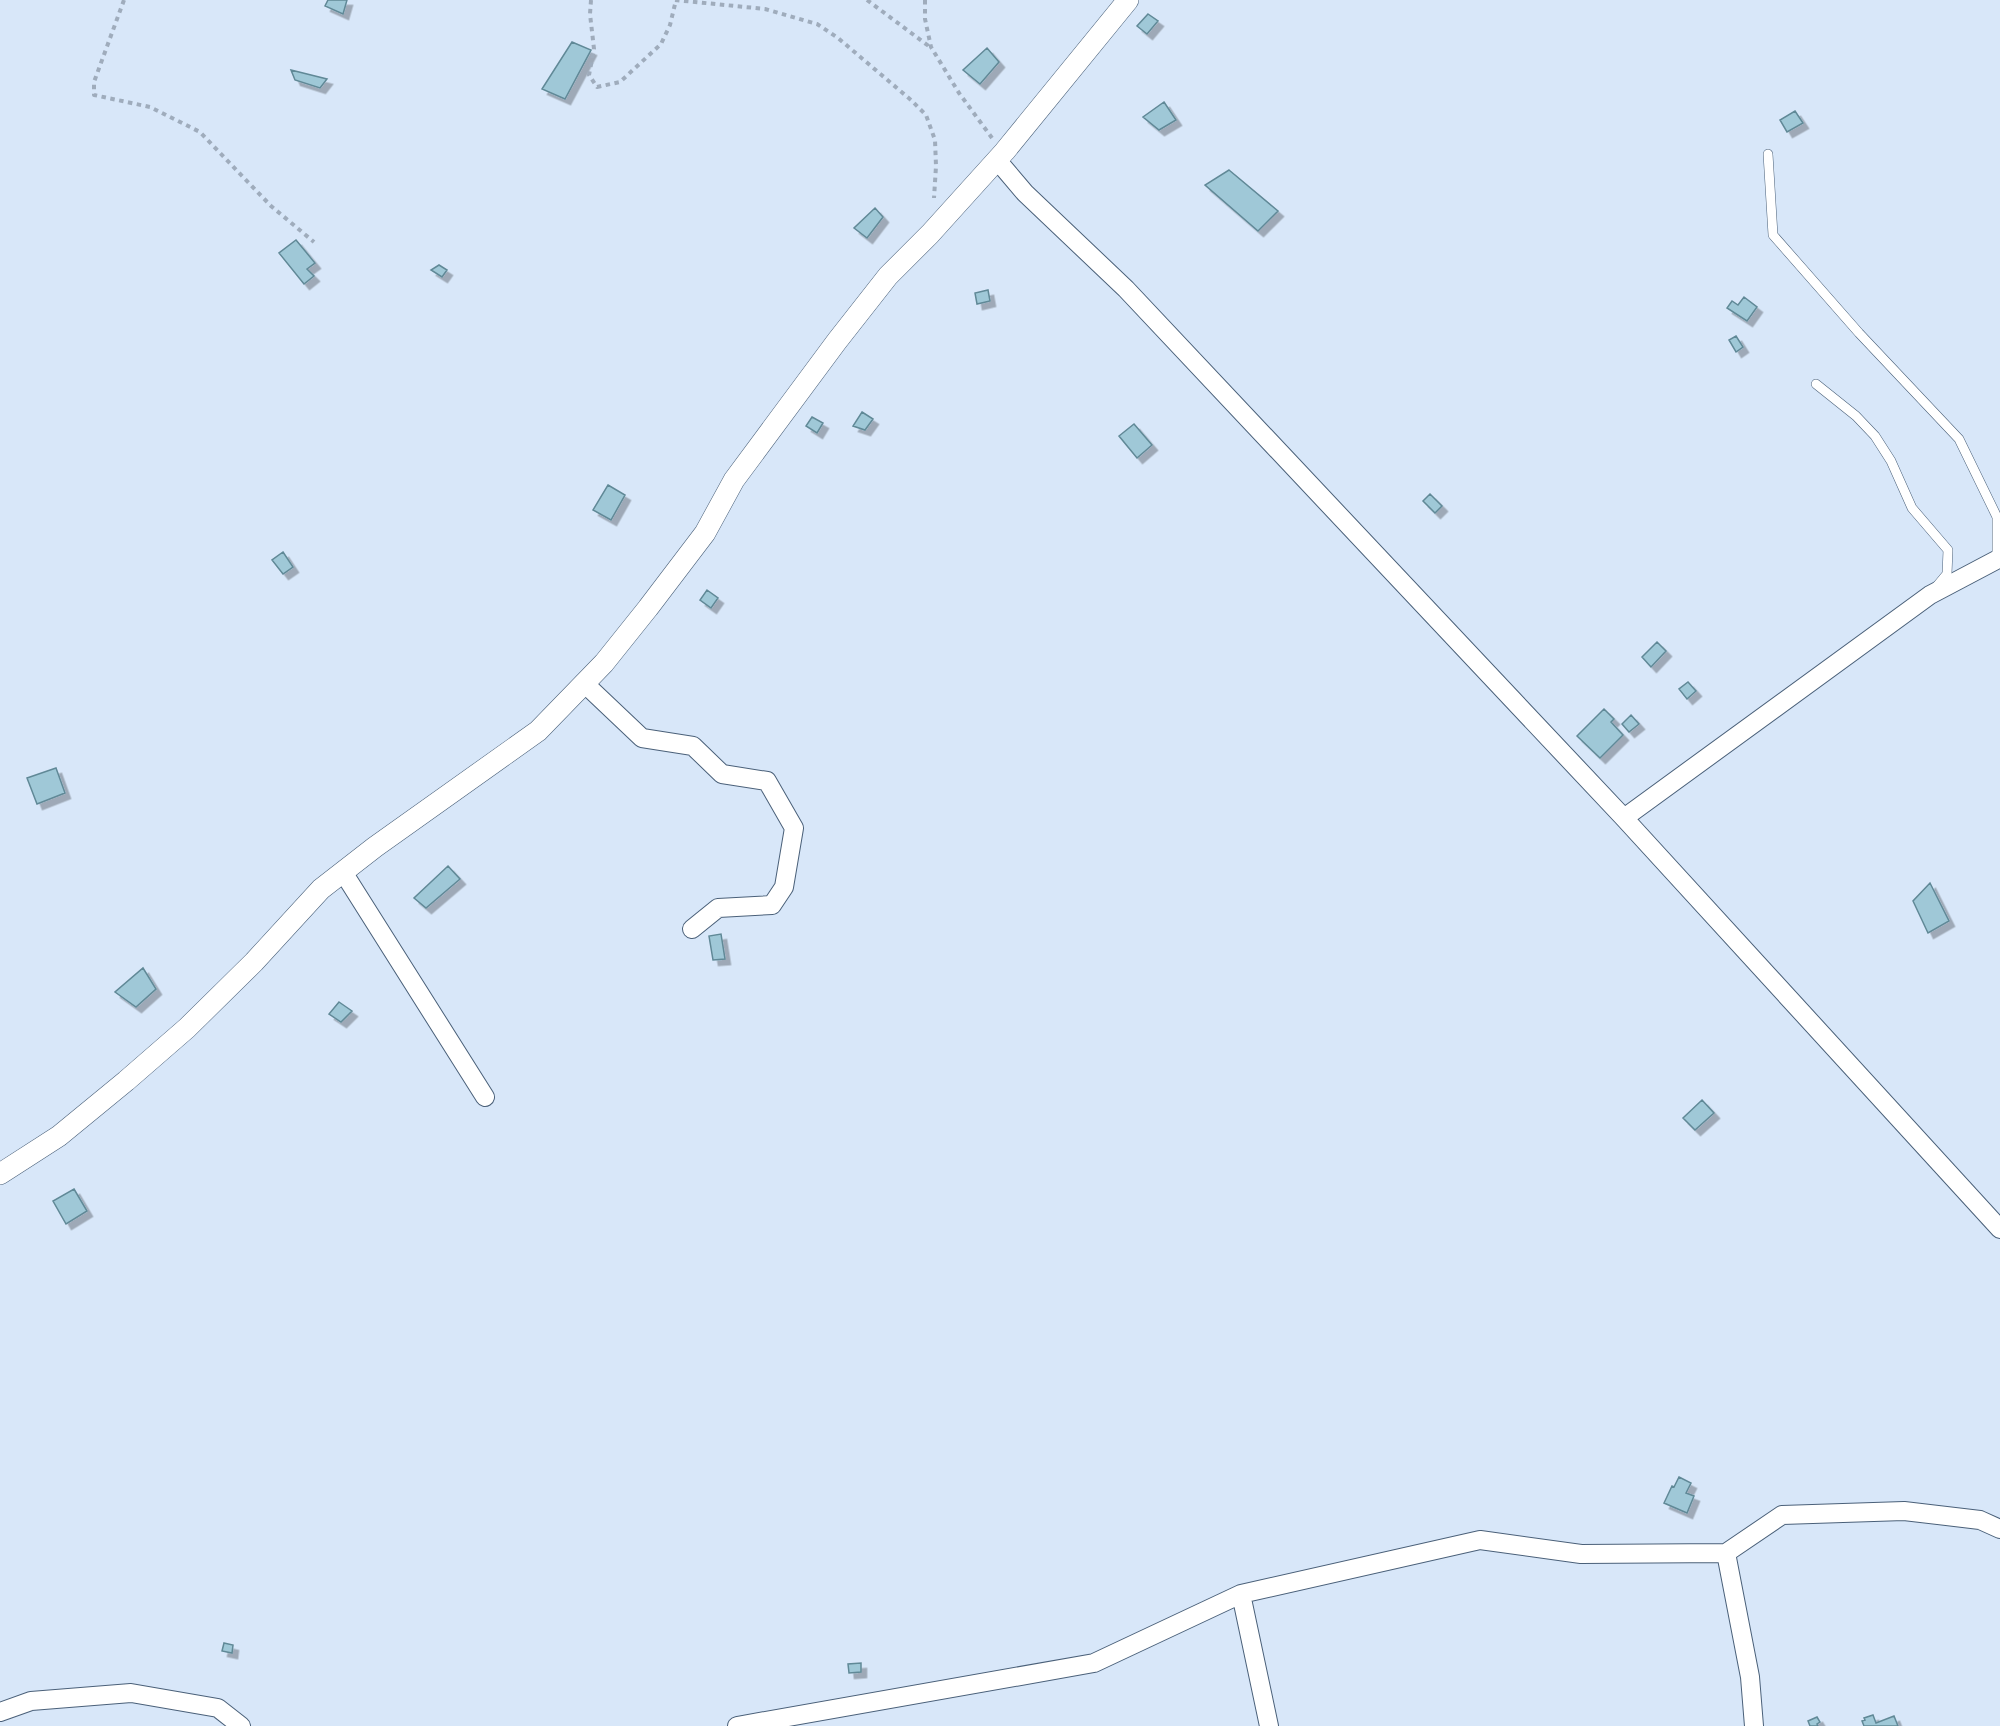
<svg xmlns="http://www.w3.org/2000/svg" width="2000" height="1726" font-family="'Roboto Serif',serif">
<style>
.building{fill:#9fc8d7;stroke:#618997;stroke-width:1.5;filter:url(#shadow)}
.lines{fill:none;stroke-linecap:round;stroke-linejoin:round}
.service-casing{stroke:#4a6079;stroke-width:10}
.minor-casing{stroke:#4a6079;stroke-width:20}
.tertiary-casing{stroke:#4a6079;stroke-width:22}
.path{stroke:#9facbc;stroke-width:4;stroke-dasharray:4.5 4.5;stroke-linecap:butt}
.service{stroke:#fff;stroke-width:9}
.minor{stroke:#fff;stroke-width:18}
.tertiary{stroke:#fff;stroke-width:21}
</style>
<defs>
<filter id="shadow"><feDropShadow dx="5.5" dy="5.5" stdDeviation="0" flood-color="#0004"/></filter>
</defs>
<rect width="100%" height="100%" fill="#d8e7f9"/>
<path class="building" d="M328,0H347L343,14L325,6Z
M1148,14L1158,21L1147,34L1137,26Z
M572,42L591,50L565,99L542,89Z
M987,48L999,62L980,84L963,70Z
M291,70L327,79L320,88L295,80Z
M1164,102L1176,120L1159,130L1143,117Z
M1795,111L1803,123L1787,132L1780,120Z
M1229,170L1278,211L1258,231L1205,185Z
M875,208L883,217L867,238L854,228Z
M296,240L315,263L307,269L314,276L304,284L279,253Z
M439,265L447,270L442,277L431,270Z
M988,290L990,301L977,304L975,293Z
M1744,297L1757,307L1747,321L1727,308L1732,301L1738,305Z
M1736,336L1743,347L1736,352L1729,340Z
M862,412L873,419L865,430L853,426Z
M812,417L823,423L817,433L806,426Z
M1134,424L1152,445L1137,458L1119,436Z
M608,485L625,495L611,520L593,510Z
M1430,494L1442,506L1435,513L1423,501Z
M283,552L293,567L283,574L272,560Z
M707,590L718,598L711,608L700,600Z
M1657,642L1666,651L1651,667L1642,657Z
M1688,682L1696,691L1687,699L1679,689Z
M1604,709L1614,719L1611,722L1623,735L1600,758L1577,736Z
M1631,715L1639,724L1629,732L1622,724Z
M56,768L65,793L37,804L27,778Z
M448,866L460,879L426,908L414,898Z
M1930,883L1949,921L1928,933L1913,901Z
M721,934L725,959L713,960L709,936Z
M143,968L156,989L136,1007L115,992Z
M339,1002L352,1011L341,1022L329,1014Z
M1702,1100L1714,1113L1695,1130L1683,1118Z
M74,1189L87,1211L66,1224L53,1201Z
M1679,1477L1691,1483L1686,1493L1694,1496L1687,1513L1664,1503L1672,1486L1674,1487Z
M224,1643L233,1645L232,1653L222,1651Z
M861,1663V1672L849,1673L848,1664Z
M1873,1715L1876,1723L1894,1716L1898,1726H1864L1862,1721L1865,1720L1864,1718Z
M1817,1717L1820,1722L1817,1724L1818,1726H1810L1808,1721Z"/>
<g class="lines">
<g class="service-casing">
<path id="service" d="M1768,154L1773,235L1859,333L1959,439L1997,517V560
M1816,384L1856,416L1875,436L1891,461L1912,508L1948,550L1947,574L1937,586"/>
</g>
<g class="minor-casing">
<path id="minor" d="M997,160L1025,193L1126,289L1624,818L2000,1229
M584,683L642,738L693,746L722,774L767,781L794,828L784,887L772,905L718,908L692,929
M1624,818L1930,595L2000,558
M343,872L485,1097
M1726,1553L1750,1677L1754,1726
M1241,1594L1269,1726
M0,1712L31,1701L131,1693L218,1708L241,1726
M737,1726L1094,1663L1241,1594L1480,1540L1581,1554L1726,1553L1782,1515L1904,1511L1980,1520L2000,1529"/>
</g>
<g class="tertiary-casing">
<path id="tertiary" d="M0,1174L59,1136L126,1081L187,1028L254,962L321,889L375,847L538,731L604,663L648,608L705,533L734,480L837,341L888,276L930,234L1005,151L1128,0"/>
</g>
<path class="path" d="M124,0L94,82V95L150,107L200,132L271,206L314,242
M591,0L590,14L594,49L589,75L597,87L620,82L661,44L670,25L676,0
M675,0L765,9L817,24L838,38L911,100L926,115L935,140L936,166L934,198
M867,0L930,47
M925,0V19L931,47L959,93L992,138"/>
<use href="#service" class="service"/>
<use href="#minor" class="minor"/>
<use href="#tertiary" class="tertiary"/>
</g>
</svg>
